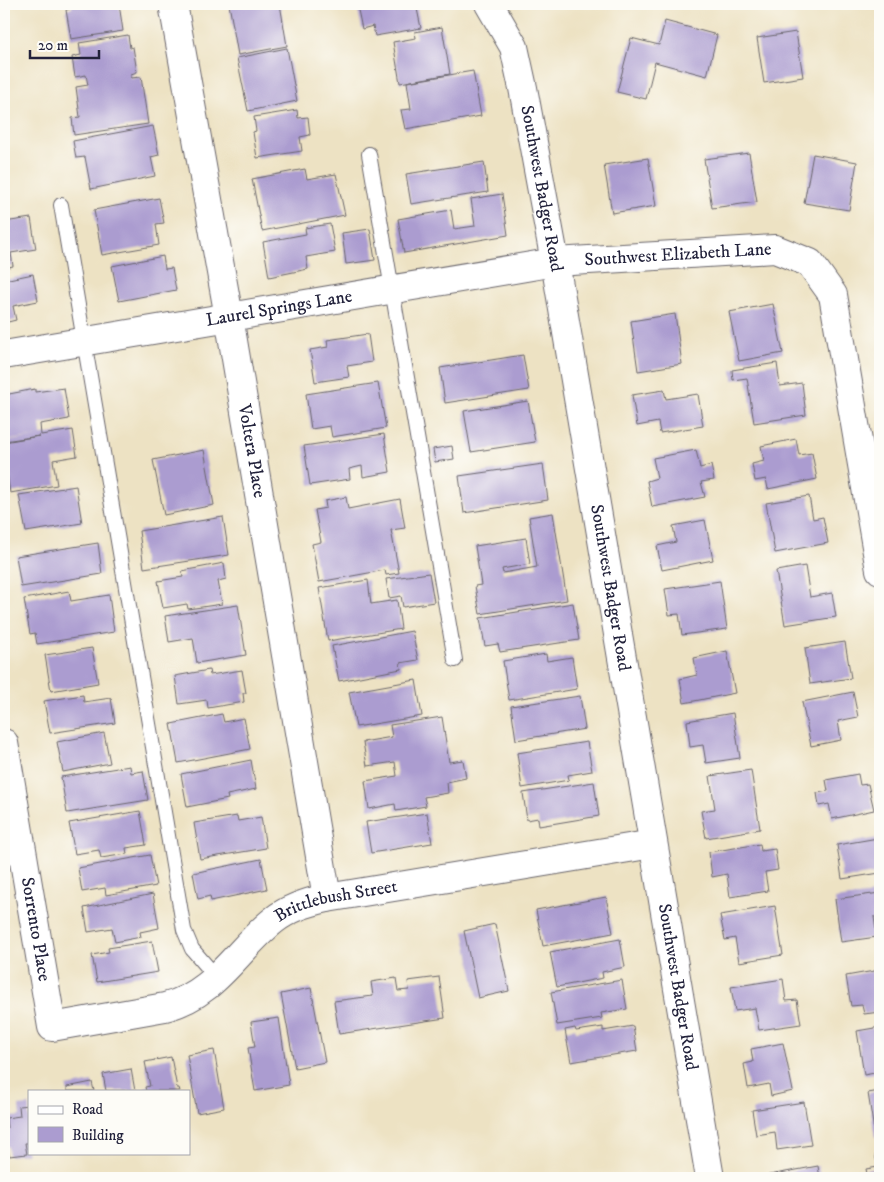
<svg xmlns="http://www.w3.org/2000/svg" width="884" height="1182" font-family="'IM FELL DW Pica',serif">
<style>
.building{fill:#ab9cd0}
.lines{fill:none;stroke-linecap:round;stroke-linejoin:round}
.service-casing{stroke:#69656b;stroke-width:16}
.minor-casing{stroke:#69656b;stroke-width:30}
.service{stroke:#fff;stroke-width:14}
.minor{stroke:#fff;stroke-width:28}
.labels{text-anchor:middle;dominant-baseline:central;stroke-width:4.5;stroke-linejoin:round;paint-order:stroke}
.street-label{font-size:18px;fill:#22223b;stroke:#fdfcf7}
</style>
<rect width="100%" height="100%" fill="#fdfcf7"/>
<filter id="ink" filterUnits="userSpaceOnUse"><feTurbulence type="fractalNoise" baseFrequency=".02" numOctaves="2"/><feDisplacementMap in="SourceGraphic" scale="10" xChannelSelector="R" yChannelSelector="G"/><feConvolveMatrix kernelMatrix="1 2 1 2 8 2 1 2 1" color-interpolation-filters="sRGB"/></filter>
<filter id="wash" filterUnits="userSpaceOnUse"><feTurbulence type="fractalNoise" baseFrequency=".0096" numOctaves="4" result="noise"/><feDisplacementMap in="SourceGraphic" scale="20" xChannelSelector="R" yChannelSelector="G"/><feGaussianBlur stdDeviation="1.12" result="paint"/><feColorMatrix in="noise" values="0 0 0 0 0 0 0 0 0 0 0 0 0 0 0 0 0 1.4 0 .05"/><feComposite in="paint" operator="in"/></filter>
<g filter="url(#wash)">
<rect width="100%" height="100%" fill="#ede2c3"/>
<g id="blocks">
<path class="building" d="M72,4H119L123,31L71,39L66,10L72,8Z
M229,4H280L287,46L238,55Z
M369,4H416L421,28L375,36L373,26L362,29L358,10L370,7Z
M665,21L717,35L707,76L655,62L646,99L617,92L631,38L659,45Z
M442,27L450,74L400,83L393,42L416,38L415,32Z
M796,32L803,77L764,83L757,38Z
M128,35L130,48L133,47L137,72L131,74V78L141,77L148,124L74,135L72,118L80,117L76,87L88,85L86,75L75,77L72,57L81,55L79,43Z
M287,48L297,101L248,111L237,58Z
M473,71L481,116L405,129L401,110L411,109L407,82Z
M297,110L298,118L308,117L310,135L300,137L302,151L257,158L253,132L256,131L254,117Z
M153,126L159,155L151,157L155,176L91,189L85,157L76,158L73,141Z
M749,153L757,202L712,208L704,159Z
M813,154L857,162L849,210L804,203Z
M648,158L656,206L612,213L604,165Z
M484,162L488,192L411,204L406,174Z
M305,169L307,179L336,174L345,215L262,231L252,179Z
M502,194L508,235L404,253L398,219L451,210L454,229L475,226L471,199Z
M159,198L164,223L156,224L159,245L102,255L94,210Z
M31,218L36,249L11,253L13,266L4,268V222Z
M330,224L335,252L306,257L308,269L269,277L263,242L306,234L305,228Z
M370,229L375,260L346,264L342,233Z
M163,256L165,269L172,268L176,290L119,301L112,266Z
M33,274L38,301L13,306L16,320L4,323V280Z
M773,304L783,353L739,361L729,312Z
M675,314L682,364L638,371L631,321Z
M368,334L372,362L347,366L349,377L315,382L310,350L328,347L327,340Z
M523,355L529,390L445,403L440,368Z
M777,363L780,386L802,383L806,415L754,423L747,378L733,380L732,370Z
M378,383L386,428L332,437L330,426L311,429L306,394Z
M64,388L69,419L40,424L41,435L73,430L77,456L53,460L57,485L10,493L4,453V442L39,436L4,441V395L35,389V392Z
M664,390L666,399L698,394L703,426L660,433L658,422L637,426L632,395Z
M528,401L535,442L471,452L464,411Z
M384,434L390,472L363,477L362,466L349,469L350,479L310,485L304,446Z
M796,439L799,455L812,453L817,479L768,489L766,479L755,481L752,464L764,461L761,446Z
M452,446L454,459L435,462L433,449Z
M204,450L214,505L164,515L153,460Z
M696,450L700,468L711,465L714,480L701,482L705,497L652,507L647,481L657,478L653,458Z
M543,464L548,500L464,513L459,476Z
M76,486L82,523L26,532L19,495Z
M809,496L813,519L823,517L828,543L775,553L766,503Z
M346,497L348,509L400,499L405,528L391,530L399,573L386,575L385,570L319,582L312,544L321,542L315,510L326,508L325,501Z
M553,513L567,600L480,614L475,586L481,585L475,546L526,538L530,564L502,569L503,573L537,567L529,517Z
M223,517L229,555L144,568L139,531Z
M705,520L713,560L662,570L657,546L676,542L673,526Z
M98,543L102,574L21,587L16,556Z
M224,563L226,579L218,581L222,604L188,609L187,604L163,608L158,581L183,577L182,571Z
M805,566L810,597L832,593L836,617L785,625L776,571Z
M429,573L434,602L403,607L401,596L389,598L386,579Z
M368,580L371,604L397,600L401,629L328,641L319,588Z
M720,581L727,629L682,635L679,614L669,615L665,589Z
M69,591L71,601L109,595L114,632L37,644L35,633L30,634L24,599Z
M573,603L579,640L500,652L498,644L485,646L480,618Z
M238,605L246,655L197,663L193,638L169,642L165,616Z
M412,631L418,660L400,663L401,669L339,681L332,646Z
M845,642L851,678L810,684L805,648Z
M92,648L98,683L51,691L45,655Z
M727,651L735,693L684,703L680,679L697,675L694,658Z
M546,654L547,661L572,657L577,689L509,700L503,661Z
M209,670L210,675L242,670L246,693H243L244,702L208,708L207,700L179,704L175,676Z
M416,680L422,716L356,727L349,692Z
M853,692L858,717L838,721L841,740L811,746L802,702Z
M83,695L84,702L111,698L115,723L50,733L44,701Z
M580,696L585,729L516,740L511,706Z
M733,713L740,758L706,763L703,745L690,747L687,721Z
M222,714L224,722L244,718L250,749L178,763L171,724Z
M442,717L449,762L463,760L466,778L447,782L448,793L424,797L426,806L396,811L395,804L369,809L365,781L397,776L395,762L367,766L363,742L392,737L390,725Z
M104,733L110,763L63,772L57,742Z
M587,742L592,771L568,775L569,780L522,788L517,753Z
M251,760L256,789L227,795L228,799L187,807L181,774Z
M130,766L131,773L143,771L148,800L67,813L61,777Z
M751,770L760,829L706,838L701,811L715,809L710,776Z
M858,774L860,785L868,784L874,810L832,819L829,804L819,806L817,793L828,791L826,780Z
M594,782L599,816L539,826L538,818L527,820L523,793Z
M140,811L146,845L126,848L127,854L101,858L99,850L75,854L69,823Z
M427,813L432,843L371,853L366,822Z
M237,816L238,821L261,817L266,848L200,859L194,823Z
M878,838L880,855V873L842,879L837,845Z
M760,844L761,851L775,849L778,870L765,872L768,891L730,897L727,874L712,877L709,852Z
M150,855L156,886L106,895L105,888L82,892L78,868Z
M261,859L267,889L211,901L210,896L198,899L193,873Z
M880,893V916L874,917L877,937L841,942L835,899Z
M153,894L159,928L140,932L141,937L115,942L112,928L88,932L84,908Z
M606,897L613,933L543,946L536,910Z
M775,906L783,955L739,962L735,938L725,940L720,915Z
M495,924L509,991L478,998L464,931Z
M620,939L625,967L602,972L603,978L557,987L550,952Z
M152,941L158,972L97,982L92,955L109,952L108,948Z
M880,970V1012L864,1014L862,1005L851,1006L846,976Z
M439,977L445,1018L339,1034L334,1001L373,996L371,982L396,978L398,991L409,990L408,981Z
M783,979L786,1001L797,1000L801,1024L759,1030L755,1008L735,1011L731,987Z
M622,980L627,1009L601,1013L602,1018L557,1025L551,992Z
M311,988L325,1062L295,1068L281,994Z
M279,1018L289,1085L255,1091L248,1048L255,1047L251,1022Z
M633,1026L637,1051L571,1062L565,1030L575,1028L576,1031L603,1027V1031Z
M880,1027V1072L864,1075L857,1031Z
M783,1043L793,1091L771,1096L769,1084L748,1088L744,1064L753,1062L751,1049Z
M214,1050L224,1108L197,1113L187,1055Z
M171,1057L177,1088H179L180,1091H146L145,1087L150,1086L145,1062Z
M131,1069L135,1091H106L103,1074Z
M92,1082L94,1091H67V1087Z
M880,1091V1136L875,1137L868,1093Z
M804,1102L811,1145L777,1150L775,1132L756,1135L752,1110Z
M29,1105V1143H25L27,1154L9,1156L8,1146L4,1147V1129L7,1128L6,1118L20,1116L19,1106Z
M880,1154V1178H868L866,1169L878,1167L875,1155Z
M818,1166L820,1178H765L764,1176Z"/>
</g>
</g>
<g filter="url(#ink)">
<use href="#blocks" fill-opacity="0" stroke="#69656b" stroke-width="1"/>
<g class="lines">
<g class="service-casing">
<path id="service" d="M369,154L455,660
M61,205L184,930L192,949L217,978"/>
</g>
<g class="minor-casing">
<g id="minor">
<path id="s1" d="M173,4L229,317L327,898"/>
<path id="s2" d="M489,4L514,47L523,88L555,262L710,1178"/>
<path id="s3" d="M4,355L555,262L775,249L810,263L833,295L880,570"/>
<path id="s4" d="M4,743L52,1027L165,1007C216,994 236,950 274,920C289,908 308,902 327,898L653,844"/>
</g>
</g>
<use href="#service" class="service"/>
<use href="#minor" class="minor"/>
</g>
</g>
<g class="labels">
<g class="street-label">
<text stroke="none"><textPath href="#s2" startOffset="194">Southwest Badger Road</textPath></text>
<text stroke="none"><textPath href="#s3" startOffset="682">Southwest Elizabeth Lane</textPath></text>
<text stroke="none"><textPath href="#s3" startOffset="279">Laurel Springs Lane</textPath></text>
<text stroke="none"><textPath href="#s1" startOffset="454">Voltera Place</textPath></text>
<text stroke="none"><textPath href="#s2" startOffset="599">Southwest Badger Road</textPath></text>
<text stroke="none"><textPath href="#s4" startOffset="610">Brittlebush Street</textPath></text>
<text stroke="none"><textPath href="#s4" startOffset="189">Sorrento Place</textPath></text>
<text stroke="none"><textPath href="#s2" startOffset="1004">Southwest Badger Road</textPath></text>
</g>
</g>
<rect width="884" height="1182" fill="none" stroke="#fdfcf7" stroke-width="20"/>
<rect x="28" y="1090" width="162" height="65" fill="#fdfcf7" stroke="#a5a5ac"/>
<rect x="38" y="1106" width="25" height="8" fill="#ffffff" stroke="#a5a5ac"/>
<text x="72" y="1114" font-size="15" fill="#22223b">Road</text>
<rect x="38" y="1127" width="25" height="15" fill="#ab9cd0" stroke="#a5a5ac"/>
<text x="72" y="1140" font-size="15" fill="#22223b">Building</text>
<path d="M30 50v8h69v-8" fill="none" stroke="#22223b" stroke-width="2.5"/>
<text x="38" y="50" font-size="15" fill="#22223b" stroke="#fdfcf7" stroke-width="4" paint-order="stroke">20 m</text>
</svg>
